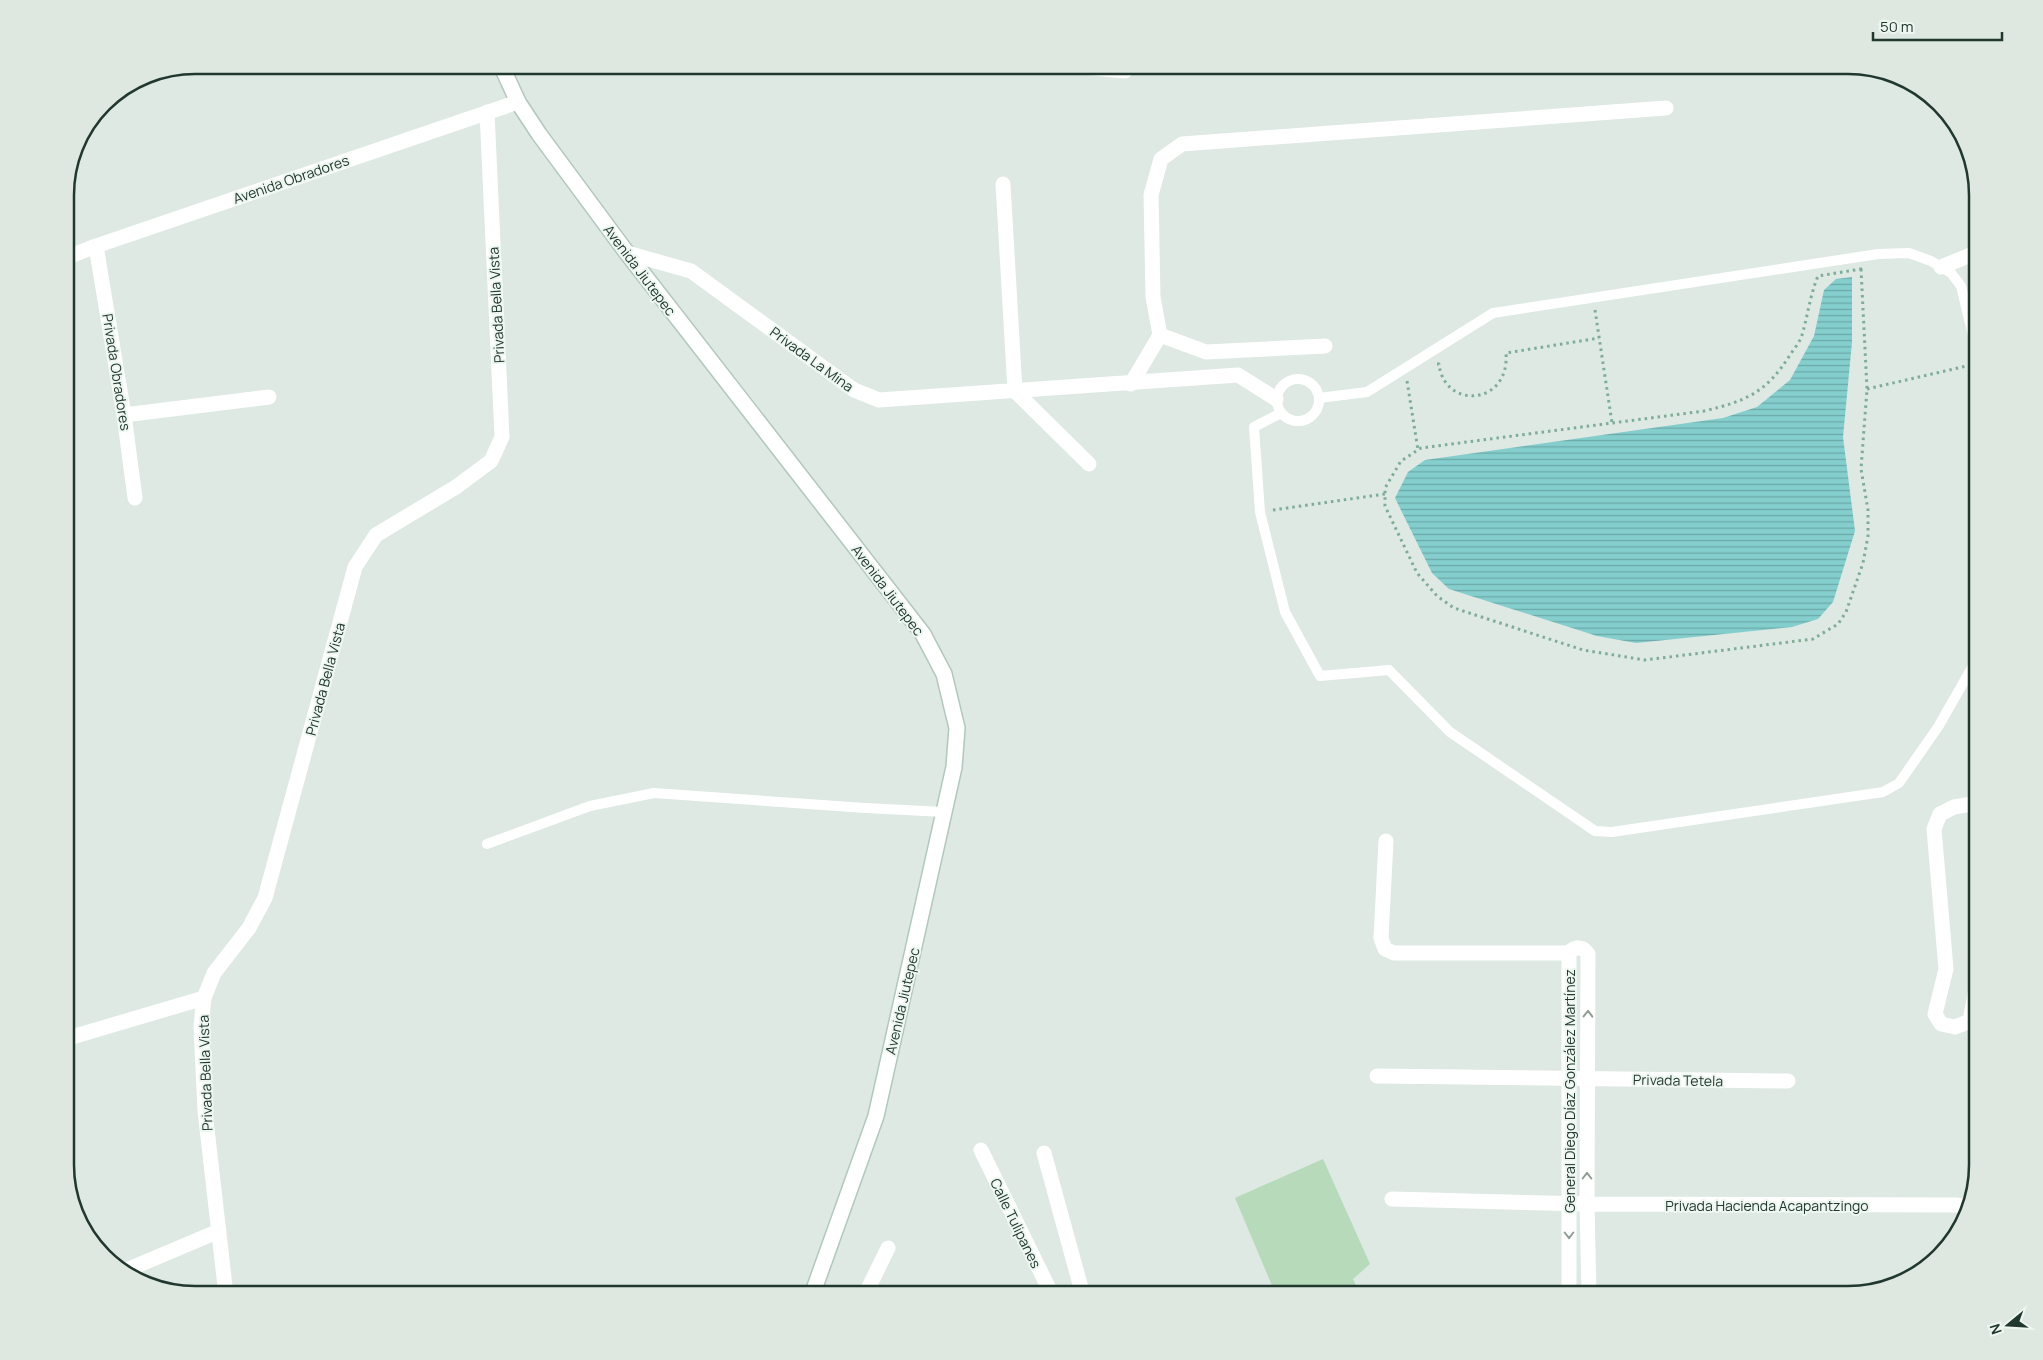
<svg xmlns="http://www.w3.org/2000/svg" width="2043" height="1360" font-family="Manrope,sans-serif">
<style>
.green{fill:#b6daba}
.water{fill:url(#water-rules)}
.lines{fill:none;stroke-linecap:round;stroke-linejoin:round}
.secondary-casing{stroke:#b1c8bc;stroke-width:18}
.path{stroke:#7eac97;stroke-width:3;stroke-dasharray:2.5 4;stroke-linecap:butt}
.service{stroke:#fff;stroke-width:10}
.minor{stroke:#fff;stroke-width:15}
.secondary{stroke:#fff;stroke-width:15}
.oneway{stroke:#909c96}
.labels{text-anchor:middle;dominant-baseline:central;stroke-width:4;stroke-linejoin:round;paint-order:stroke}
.street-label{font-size:14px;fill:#20382e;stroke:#eef6f0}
.rim{fill:none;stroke:#20382e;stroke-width:2.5}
</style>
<defs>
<pattern id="water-rules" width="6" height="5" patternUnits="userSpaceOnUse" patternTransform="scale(1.25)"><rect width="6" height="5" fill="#85cece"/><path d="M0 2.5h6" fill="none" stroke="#6ca8a8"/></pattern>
</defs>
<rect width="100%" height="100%" fill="#dde9e2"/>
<path class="green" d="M1323,1159L1370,1264L1353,1279L1360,1295H1276L1235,1198Z"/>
<path class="water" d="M1852,277V342L1843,437L1855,531L1833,602L1818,619L1792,627L1636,643L1597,636L1449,589L1432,573L1395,498L1408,472L1425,460L1723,418L1757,407L1790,380L1814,336L1824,290L1836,279Z"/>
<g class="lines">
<g class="secondary-casing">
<path id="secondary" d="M501,65L518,102L539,134L627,253L923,634L944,674L957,728L954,767L944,812L876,1116L812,1295"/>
</g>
<path class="path" d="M1861,269L1867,389L1861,469L1868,510V536L1863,563L1846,612L1838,624L1813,639L1645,660L1583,650L1454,608L1437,596L1417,573L1385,506V488L1401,461L1421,448L1704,411C1746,401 1766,393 1790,355C1794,349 1800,342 1802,335C1808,315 1810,295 1818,276Z
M1595,310L1612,423
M1437,364H1439C1444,410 1510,406 1506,353L1599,338
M1407,381L1418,450
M1867,389L1971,365
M1273,510L1385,494"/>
<path class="service" d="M1277 400a21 21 0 1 1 42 0a21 21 0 1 1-42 0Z
M1319,398L1367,392L1493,313L1878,254L1909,253L1931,261L1951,273L1961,286L1978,356
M1281,413L1254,427L1260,512L1285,612L1320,676L1389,670L1450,732L1595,831L1612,832L1883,792L1899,783L1938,727L1974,664L1978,445
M487,844L590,806L654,793L865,808L944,812"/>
<path class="minor" d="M1061,65L1125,71
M1003,184L1015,391L1089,464
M96,246L124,415L135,498
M627,253L691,271L854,390L879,400L1238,375L1276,399
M65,258L96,246L518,102
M1941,267L1978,252
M1160,335L1206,352L1325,346
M1131,384L1160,335L1153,297L1151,195L1161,159L1182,144L1666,108
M124,415L269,397
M1978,803L1954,807L1940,814L1934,829L1946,969L1935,1014L1941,1024L1955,1027L1970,1021L1978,977
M1975,804L1978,845
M1386,841L1381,938L1385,949L1394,953H1569
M65,1039L204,998
M1377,1076L1788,1081
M981,1150L1052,1295
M1044,1153L1083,1295
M1392,1199L1587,1204L1957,1205L1965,1207
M122,1272L219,1231
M226,1295L205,1111L201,1026L204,998L214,973L249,928L265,898L355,567L376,535L456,487L491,461L502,437L487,112
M865,1295L888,1248
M1569,1295V953C1575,946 1583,946 1588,954L1587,1204L1589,1295"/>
<use href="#secondary" class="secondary"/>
</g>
<defs><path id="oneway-chevron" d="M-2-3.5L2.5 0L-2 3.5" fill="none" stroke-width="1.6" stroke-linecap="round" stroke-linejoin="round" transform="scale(1.25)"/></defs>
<g class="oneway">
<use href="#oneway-chevron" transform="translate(1588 1014) rotate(-89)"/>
<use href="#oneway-chevron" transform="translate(1587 1176) rotate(-90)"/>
<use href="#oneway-chevron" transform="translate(1569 1235) rotate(90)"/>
</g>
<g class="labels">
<g class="street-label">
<text transform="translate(291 179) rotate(-19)">Avenida Obradores</text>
<text transform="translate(640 270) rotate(53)">Avenida Jiutepec</text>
<text transform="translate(496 305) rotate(-93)">Privada Bella Vista</text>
<text transform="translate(812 359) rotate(36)">Privada La Mina</text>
<text transform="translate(117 372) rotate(81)">Privada Obradores</text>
<text transform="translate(888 590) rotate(53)">Avenida Jiutepec</text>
<text transform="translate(325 679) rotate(-75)">Privada Bella Vista</text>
<text transform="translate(902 1001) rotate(-77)">Avenida Jiutepec</text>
<text transform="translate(205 1073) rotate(-92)">Privada Bella Vista</text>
<text transform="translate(1678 1080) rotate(1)">Privada Tetela</text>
<text transform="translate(1569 1091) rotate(-90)">General Diego Díaz González Martínez</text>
<text x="1767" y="1205">Privada Hacienda Acapantzingo</text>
<text transform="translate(1016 1223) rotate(64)">Calle Tulipanes</text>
</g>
</g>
<path d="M0 0H2043V1360H0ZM195 74H1848A121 121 0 0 1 1969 195V1165A121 121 0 0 1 1848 1286H195A121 121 0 0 1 74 1165V195A121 121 0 0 1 195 74Z" fill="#dee7e0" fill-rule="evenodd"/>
<path class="rim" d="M195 74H1848A121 121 0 0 1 1969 195V1165A121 121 0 0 1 1848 1286H195A121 121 0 0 1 74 1165V195A121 121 0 0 1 195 74Z"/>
<g transform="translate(2008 1325) rotate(252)" stroke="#eef6f0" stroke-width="4" paint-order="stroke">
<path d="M0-4L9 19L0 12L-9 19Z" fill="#20382e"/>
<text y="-8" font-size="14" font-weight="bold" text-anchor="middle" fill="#20382e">N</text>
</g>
<path d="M1873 32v8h129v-8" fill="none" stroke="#20382e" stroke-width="2.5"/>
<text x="1880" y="32" font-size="15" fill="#20382e" stroke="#eef6f0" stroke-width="4" paint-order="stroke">50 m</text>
</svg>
